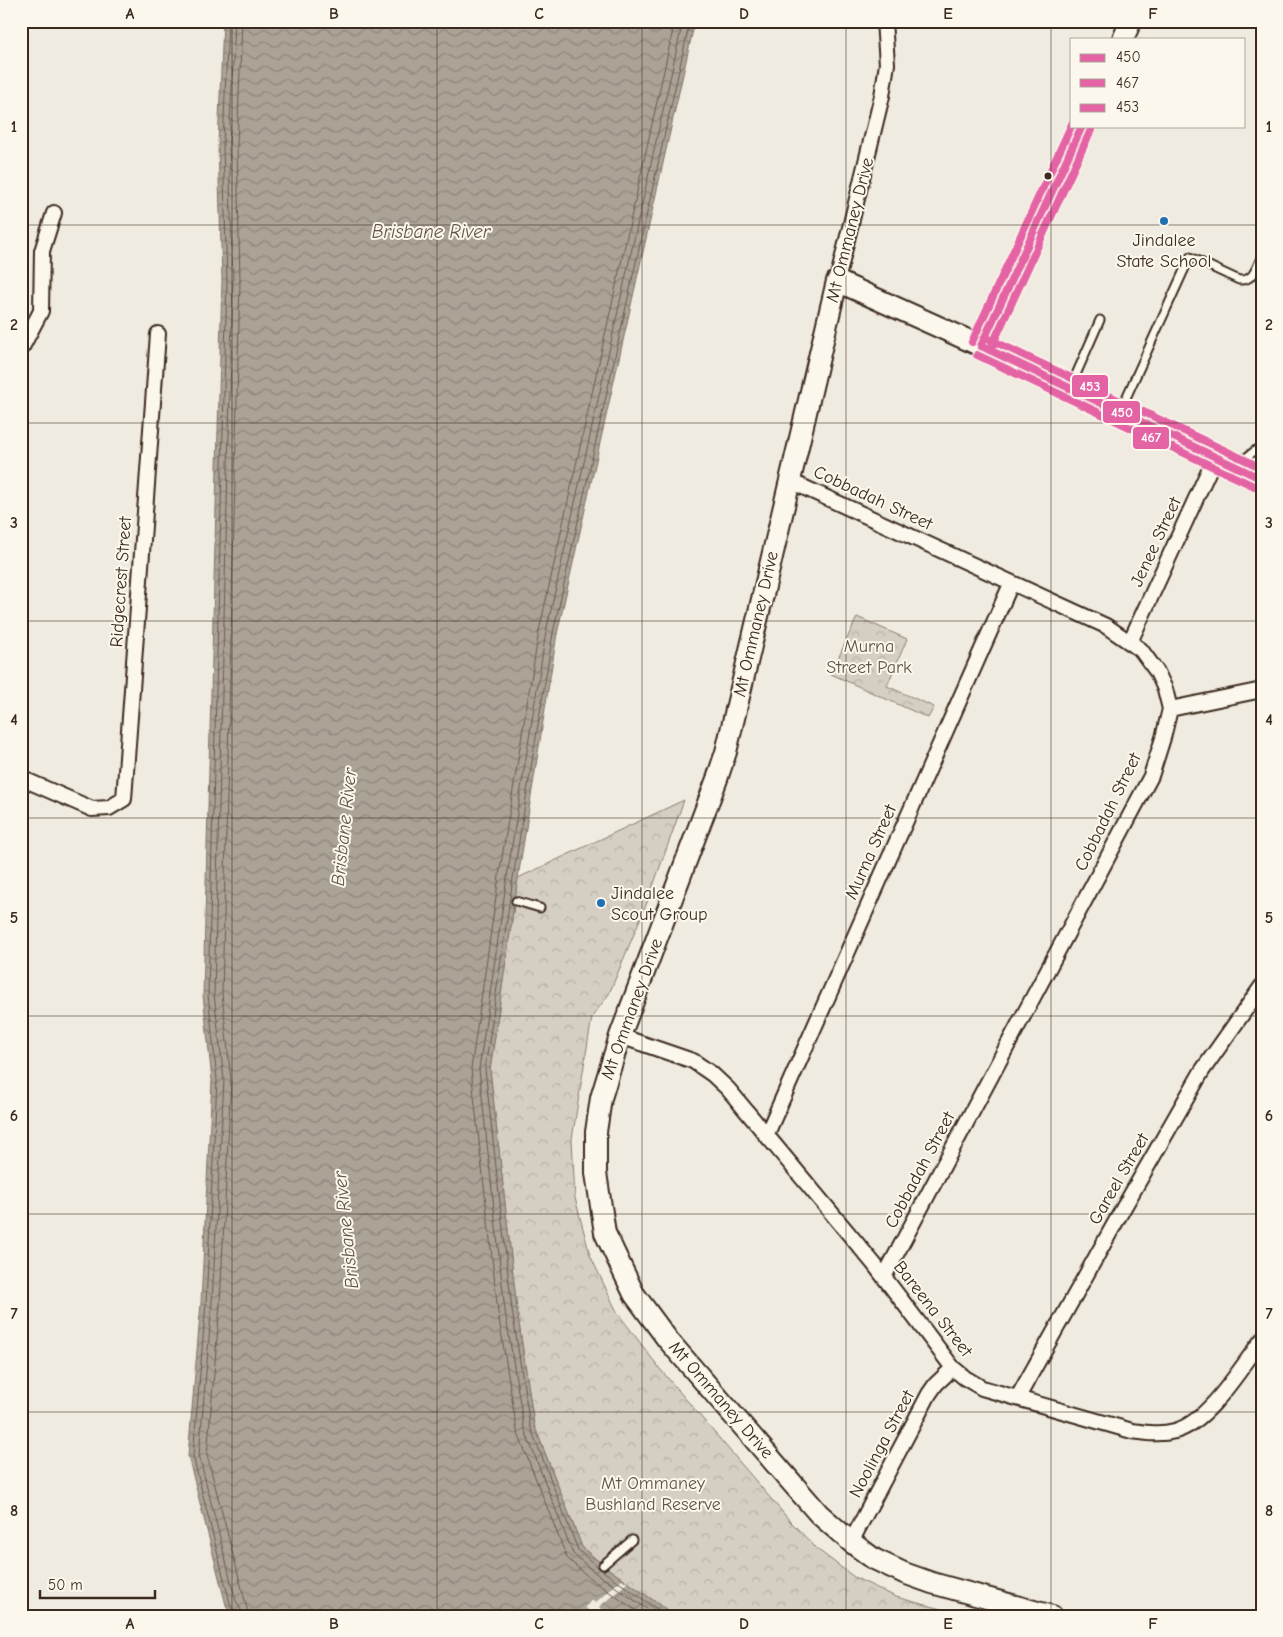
<svg xmlns="http://www.w3.org/2000/svg" width="1283" height="1637" font-family="'Comic Neue',sans-serif">
<style>
.park{fill:url(#park-crowns);stroke:#887c70}
.water{fill:url(#water-waves);stroke:#7f7367}
.pier{fill:#f0ebe0}
.lines{fill:none;stroke-linecap:round;stroke-linejoin:round}
.shore{stroke:#685a4e;stroke-width:1}
.lane-casing{stroke:#3b2a1e;stroke-width:11}
.street-casing{stroke:#3b2a1e;stroke-width:18}
.secondary-casing{stroke:#3b2a1e;stroke-width:24}
.lane{stroke:#fbf7ec;stroke-width:7}
.street{stroke:#fbf7ec;stroke-width:14}
.secondary{stroke:#fbf7ec;stroke-width:20}
.bus-1-casing{stroke:#fbf7ec;stroke-width:11}
.bus-2-casing{stroke:#fbf7ec;stroke-width:11}
.bus-3-casing{stroke:#fbf7ec;stroke-width:11}
.bus-1{stroke:#e463a4;stroke-width:8}
.bus-2{stroke:#e463a4;stroke-width:8}
.bus-3{stroke:#e463a4;stroke-width:8}
.grid{fill:none;stroke:#3b2a1e;stroke-width:1;stroke-opacity:0.55}
.bus-dot{fill:#3b2a1e;stroke:#fbf7ec;stroke-width:2}
.poi-dot{fill:#1f6fb2;stroke:#fbf7ec;stroke-width:2}
.labels{text-anchor:middle;dominant-baseline:central;stroke-width:4;stroke-linejoin:round;paint-order:stroke}
.street-label{font-size:18px;fill:#3b2a1e;stroke:#fbf7ec}
.poi-label{font-size:18px;fill:#3b2a1e;stroke:#fbf7ec}
.park-label{font-size:18px;fill:#625347;stroke:#fbf7ec}
.water-label{font-size:19px;font-style:italic;fill:#635448;stroke:#fbf7ec}
.line-badge{stroke:#fbf7ec;stroke-width:2}
.badge-label{font-size:14px;text-anchor:middle;font-weight:bold;fill:#fff}
.neatline{fill:none;stroke:#3b2a1e;stroke-width:2}
.grid-label{font-size:16px;text-anchor:middle;font-weight:bold;fill:#3b2a1e}
</style>
<defs>
<pattern id="park-crowns" width="20" height="18" patternUnits="userSpaceOnUse" patternTransform="scale(1.25)"><rect width="20" height="18" fill="#d5cec3"/><path d="M2 6a3 3 0 1 1 6 0M12 15a3 3 0 1 1 6 0" fill="none" stroke="#b8b1a7"/></pattern>
<pattern id="water-waves" width="16" height="10" patternUnits="userSpaceOnUse" patternTransform="scale(1.25)"><rect width="16" height="10" fill="#aca397"/><path d="M0 5q4-4 8 0t8 0" fill="none" stroke="#8d857b"/></pattern>
</defs>
<rect width="100%" height="100%" fill="#f0ebe0"/>
<filter id="ink" filterUnits="userSpaceOnUse"><feTurbulence type="fractalNoise" baseFrequency=".02" numOctaves="2"/><feDisplacementMap in="SourceGraphic" scale="10" xChannelSelector="R" yChannelSelector="G"/><feConvolveMatrix kernelMatrix="1 2 1 2 8 2 1 2 1" color-interpolation-filters="sRGB"/></filter>
<g filter="url(#ink)">
<path class="park" d="M857,617L907,639L887,686L934,707L928,718L831,674Z
M684,800L648,900L609,994L592,1017L572,1139L575,1198L590,1255L617,1312L660,1369L790,1521L817,1549L854,1577L896,1597L967,1616H676L603,1565L582,1547L534,1425L517,1310L490,1070L518,878Z"/>
<path class="water" d="M223,21H695L557,634L518,878L490,1070L517,1310L534,1425L582,1547L603,1565L676,1616H231L226,1605L188,1456L201,1303L212,1080L203,995L222,280L218,145Z"/>
<path class="pier" d="M622,1579L627,1583L599,1607L607,1616H594L585,1607L592,1600L595,1603Z"/>
<g class="lines">
<path class="shore" d="M228,21L223,145L227,280L208,994L217,1080L206,1303L193,1456L230,1603L235,1616
M235,21L229,145L233,280L214,994L224,1080L212,1303L199,1455L236,1601L241,1610L242,1616
M242,21L237,145L240,281L222,994L231,1080L220,1304L207,1455L249,1616
M644,1616L592,1580L567,1558L517,1431L498,1312L471,1069L499,876L539,631L675,21
M657,1616L597,1574L573,1554L524,1428L505,1311L479,1069L507,877L546,632L683,21
M667,1616L600,1569L578,1550L530,1426L512,1310L485,1069L513,878L553,633L690,21"/>
<g class="lane-casing">
<path id="lane" d="M1071,386L1100,320
M1121,409L1190,257L1239,280C1253,281 1256,269 1261,258
M1242,467L1248,456L1256,450L1262,453
M516,901L540,908
M603,1565L632,1540"/>
</g>
<g class="street-casing">
<path id="street" d="M837,281L882,96L887,64L884,21
M21,349L41,311L42,251L54,213
M790,481L1106,626L1141,650L1157,672L1165,689L1170,709L1163,738L1151,776L884,1277
M1130,642L1215,457
M1170,709L1262,690
M21,778L92,809L109,808L124,799L158,334
M620,1036L693,1061L712,1074L728,1089L874,1264L953,1368L965,1378L982,1388L1132,1431C1147,1433 1160,1435 1175,1431C1209,1422 1241,1367 1262,1340
M766,1136L1011,584
M1018,1397L1124,1207L1202,1071L1262,986
M851,1542L929,1394L936,1384L953,1368"/>
</g>
<g class="secondary-casing">
<path id="secondary" d="M1123,39L1131,21
M981,346L1082,126
M1052,1616L932,1583L904,1573L874,1559L851,1542L819,1514L668,1340L634,1294L605,1233L596,1173V1132L601,1098L620,1036L717,779L726,752L837,281L981,346L1262,479"/>
</g>
<use href="#lane" class="lane"/>
<use href="#street" class="street"/>
<use href="#secondary" class="secondary"/>
<g class="bus-1-casing">
<path id="bus-1" d="M981,346L1262,479
M981,346L1082,126"/>
</g>
<g class="bus-2-casing">
<path id="bus-2" d="M990,350L1091,130
M977,355L1258,488"/>
</g>
<g class="bus-3-casing">
<path id="bus-3" d="M985,337L1262,468
M972,342L1072,124"/>
</g>
<use href="#bus-1" class="bus-1"/>
<use href="#bus-2" class="bus-2"/>
<use href="#bus-3" class="bus-3"/>
</g>
</g>
<path class="grid" d="M232,21V1616M437,21V1616M642,21V1616M846,21V1616M1051,21V1616M21,225H1262M21,423H1262M21,621H1262M21,818H1262M21,1016H1262M21,1214H1262M21,1412H1262"/>
<circle class="bus-dot" cx="1048" cy="176" r="4.5"/>
<g class="poi-dot">
<circle cx="1164" cy="221" r="5"/>
<circle cx="601" cy="903" r="5"/>
</g>
<g class="labels">
<g class="street-label">
<text transform="translate(850 230) rotate(-76)">Mt Ommaney Drive</text>
<text transform="translate(873 498) rotate(25)">Cobbadah Street</text>
<text transform="translate(1156 542) rotate(-65)">Jenee Street</text>
<text transform="translate(121 582) rotate(-86)">Ridgecrest Street</text>
<text transform="translate(756 624) rotate(-77)">Mt Ommaney Drive</text>
<text transform="translate(1108 812) rotate(-64)">Cobbadah Street</text>
<text transform="translate(871 852) rotate(-66)">Murna Street</text>
<text transform="translate(632 1009) rotate(-70)">Mt Ommaney Drive</text>
<text transform="translate(920 1170) rotate(-62)">Cobbadah Street</text>
<text transform="translate(1119 1179) rotate(-60)">Gareel Street</text>
<text transform="translate(933 1309) rotate(52)">Bareena Street</text>
<text transform="translate(721 1400) rotate(49)">Mt Ommaney Drive</text>
<text transform="translate(882 1444) rotate(-62)">Noolinga Street</text>
</g>
<g class="poi-label">
<text x="1164" y="240">Jindalee<tspan x="1164" dy="21">State School</tspan></text>
<text x="611" y="893" text-anchor="start">Jindalee<tspan x="611" dy="21">Scout Group</tspan></text>
</g>
<g class="park-label">
<text x="869" y="646">Murna<tspan x="869" dy="21">Street Park</tspan></text>
<text x="653" y="1483">Mt Ommaney<tspan x="653" dy="21">Bushland Reserve</tspan></text>
</g>
<g class="water-label">
<text x="431" y="232">Brisbane River</text>
<text transform="translate(344 827) rotate(-84)">Brisbane River</text>
<text transform="translate(346 1230) rotate(-96)">Brisbane River</text>
</g>
</g>
<g class="line-badge">
<rect x="1071" y="374" width="38" height="24" rx="5" fill="#e463a4"/>
<rect x="1102" y="400" width="39" height="24" rx="5" fill="#e463a4"/>
<rect x="1132" y="426" width="38" height="24" rx="5" fill="#e463a4"/>
</g>
<g class="badge-label">
<text x="1090" y="391">453</text>
<text x="1122" y="417">450</text>
<text x="1151" y="442">467</text>
</g>
<rect width="1283" height="1637" fill="none" stroke="#fbf7ec" stroke-width="55"/>
<rect x="1070" y="38" width="175" height="90" fill="#fbf7ec" stroke="#aea59a"/>
<rect x="1080" y="54" width="25" height="8" fill="#e463a4" stroke="#aea59a"/>
<text x="1116" y="62" font-size="15" fill="#3b2a1e">450</text>
<rect x="1080" y="79" width="25" height="8" fill="#e463a4" stroke="#aea59a"/>
<text x="1116" y="88" font-size="15" fill="#3b2a1e">467</text>
<rect x="1080" y="104" width="25" height="8" fill="#e463a4" stroke="#aea59a"/>
<text x="1116" y="112" font-size="15" fill="#3b2a1e">453</text>
<path d="M40 1590v8h115v-8" fill="none" stroke="#3b2a1e" stroke-width="2.5"/>
<text x="48" y="1590" font-size="15" fill="#3b2a1e" stroke="#fbf7ec" stroke-width="4" paint-order="stroke">50 m</text>
<rect x="28" y="28" width="1228" height="1582" class="neatline"/>
<g class="grid-label">
<text x="130" y="19">A</text>
<text x="334" y="19">B</text>
<text x="539" y="19">C</text>
<text x="744" y="19">D</text>
<text x="948" y="19">E</text>
<text x="1153" y="19">F</text>
<text x="14" y="132">1</text>
<text x="1269" y="132">1</text>
<text x="14" y="330">2</text>
<text x="1269" y="330">2</text>
<text x="14" y="528">3</text>
<text x="1269" y="528">3</text>
<text x="14" y="725">4</text>
<text x="1269" y="725">4</text>
<text x="14" y="923">5</text>
<text x="1269" y="923">5</text>
<text x="14" y="1121">6</text>
<text x="1269" y="1121">6</text>
<text x="14" y="1319">7</text>
<text x="1269" y="1319">7</text>
<text x="14" y="1516">8</text>
<text x="1269" y="1516">8</text>
<text x="130" y="1629">A</text>
<text x="334" y="1629">B</text>
<text x="539" y="1629">C</text>
<text x="744" y="1629">D</text>
<text x="948" y="1629">E</text>
<text x="1153" y="1629">F</text>
</g>
</svg>
